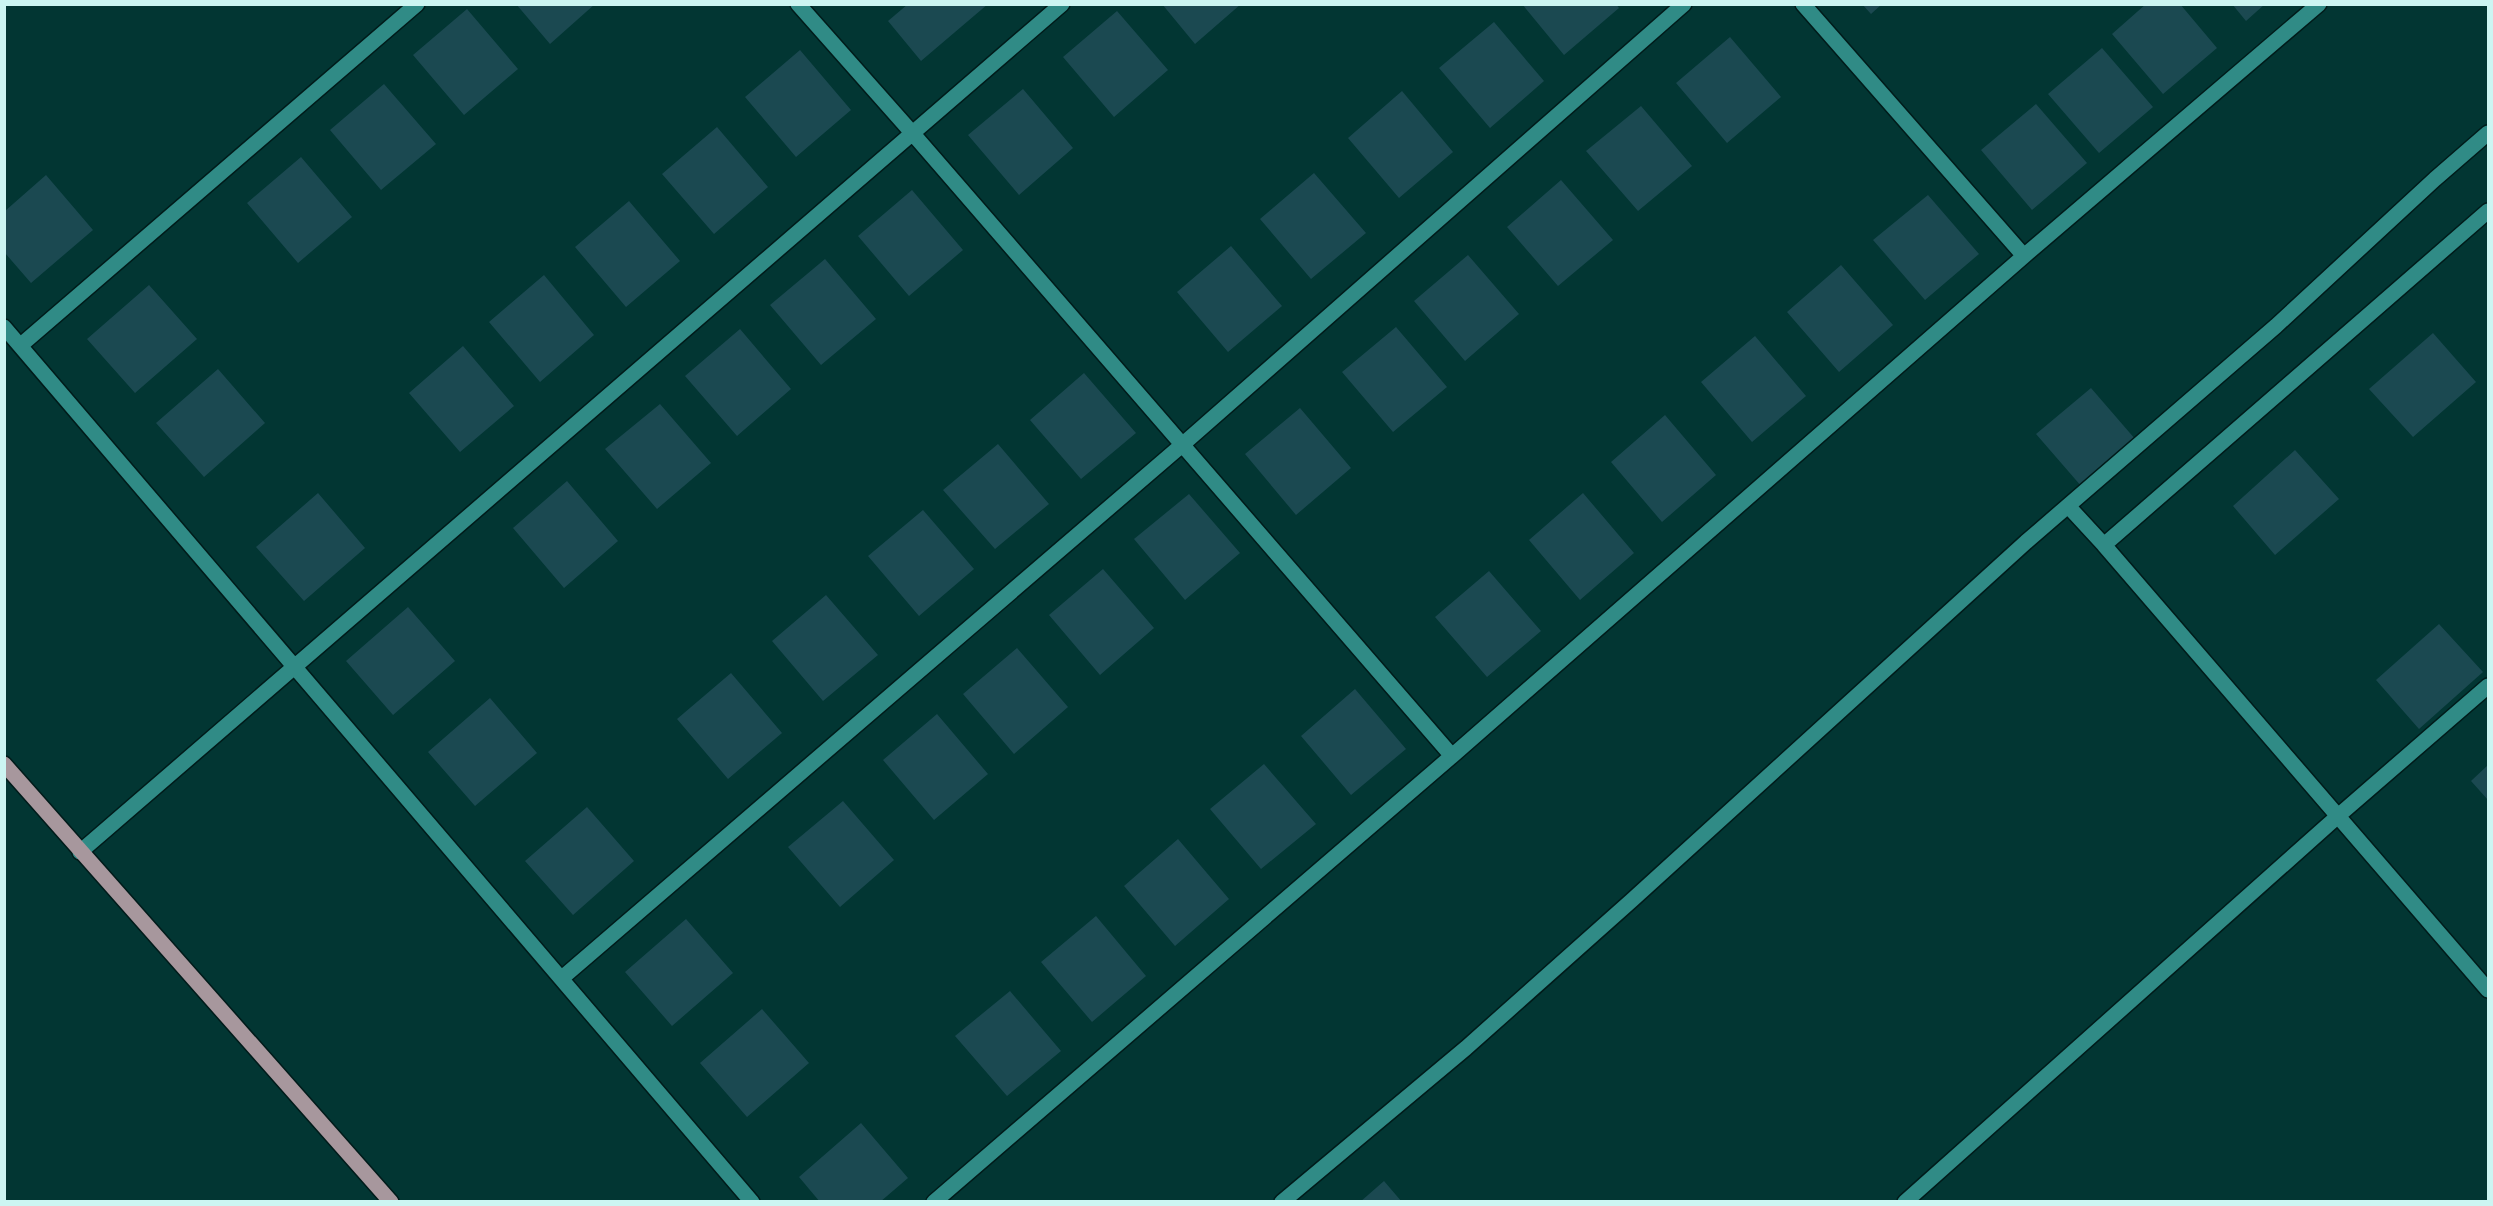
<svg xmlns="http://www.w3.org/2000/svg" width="2493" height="1206" font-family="Literata,serif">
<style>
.building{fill:#1b4951}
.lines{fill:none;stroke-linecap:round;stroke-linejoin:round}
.minor-casing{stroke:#011b1a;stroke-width:18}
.major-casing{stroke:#011b1a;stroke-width:18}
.minor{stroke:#308b86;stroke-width:15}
.major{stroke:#a7979d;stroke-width:15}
</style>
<rect width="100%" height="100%" fill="#023633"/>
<path class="building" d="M516,4H595L550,44Z
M908,4H988L921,61L888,21Z
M1162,4H1241L1195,44Z
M1522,4H1616L1619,8L1564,55Z
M1862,4H1882L1871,14Z
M2146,4H2180L2217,48L2163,94L2112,34Z
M2232,4H2265L2246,21Z
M467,9L518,69L464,115L413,55Z
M1117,11L1168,70L1114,117L1063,57Z
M1494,22L1544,81L1490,128L1439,68Z
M1730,37L1781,97L1727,143L1676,83Z
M2102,48L2153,107L2099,153L2048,94Z
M800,50L851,110L796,157L745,97Z
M384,84L436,144L381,190L330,130Z
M1023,89L1073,148L1019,195L968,135Z
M1402,91L1453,152L1399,198L1348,138Z
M2036,104L2087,163L2032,210L1981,150Z
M1641,106L1692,166L1638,211L1586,151Z
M717,127L768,187L714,234L662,174Z
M301,157L352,217L298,263L247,203Z
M1314,173L1366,233L1311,279L1260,219Z
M46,175L93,230L31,283L5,253V211Z
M1561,180L1613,240L1558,286L1507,227Z
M912,190L963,250L909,296L858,236Z
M1928,195L1979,254L1925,300L1873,240Z
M629,201L680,261L626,307L575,247Z
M1231,246L1282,306L1228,352L1177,292Z
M1468,255L1519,314L1465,361L1414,301Z
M825,259L876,319L821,365L770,305Z
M1841,265L1893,325L1839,372L1787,312Z
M544,275L594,335L540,382L489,322Z
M149,285L197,339L135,393L87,339Z
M1396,327L1447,387L1393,432L1342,372Z
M740,329L791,389L737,436L685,376Z
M2433,333L2476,382L2413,437L2369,389Z
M1755,336L1806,396L1752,442L1701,382Z
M463,346L514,406L460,452L409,393Z
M218,369L265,423L204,477L156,423Z
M1084,373L1136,433L1081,479L1030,420Z
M2091,388L2142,447L2088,494L2036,434Z
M660,404L711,463L657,509L605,449Z
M1300,408L1351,468L1296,515L1245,454Z
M1665,415L1716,475L1662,522L1611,462Z
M998,444L1049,504L995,549L943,490Z
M2295,450L2339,499L2275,555L2233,506Z
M567,481L618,541L564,588L513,528Z
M318,493L365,548L304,601L256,547Z
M1583,493L1634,553L1580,600L1529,540Z
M1189,494L1240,553L1185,600L1134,539Z
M923,510L974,569L919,616L868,556Z
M1103,569L1154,628L1100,675L1049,615Z
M1489,571L1541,631L1487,677L1435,617Z
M826,595L878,655L823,701L772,641Z
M408,607L455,661L393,715L346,661Z
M2439,624L2483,672L2419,729L2376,680Z
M1017,648L1068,707L1014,754L963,694Z
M731,673L782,733L728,779L677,719Z
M1355,689L1406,749L1351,795L1301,736Z
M490,698L537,753L475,806L428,752Z
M937,714L988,774L934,820L883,760Z
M1264,764L1316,824L1261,869L1210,809Z
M2488,765V800L2471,781Z
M843,801L894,860L840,907L788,847Z
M587,807L634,861L573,915L525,861Z
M1178,839L1229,899L1175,946L1124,886Z
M1096,916L1146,976L1092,1022L1041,962Z
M686,919L733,973L672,1026L625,972Z
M1010,991L1061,1051L1007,1096L955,1036Z
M762,1009L809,1063L747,1117L700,1063Z
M861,1123L908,1178L880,1202H820L799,1177Z
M1384,1181L1402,1202H1360Z"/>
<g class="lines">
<g class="minor-casing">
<path id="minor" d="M798,4L914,135L1452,756
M1803,4L2024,256
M4,327L752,1202
M21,345L417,4
M2068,506L2104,545L2488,990
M2104,545L2488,211
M80,852L1062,4
M562,978L1182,445L1684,4
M934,1202L1452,756L2024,256L2319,4
M1282,1202L1466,1048L1631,901L2026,542L2276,326L2435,179L2488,133
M1905,1202L2338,816L2488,686"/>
</g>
<g class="major-casing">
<path id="major" d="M4,764L391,1202"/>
</g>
<use href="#minor" class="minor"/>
<use href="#major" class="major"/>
</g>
<rect width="2493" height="1206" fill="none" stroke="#ccf5f2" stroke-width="12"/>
</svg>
